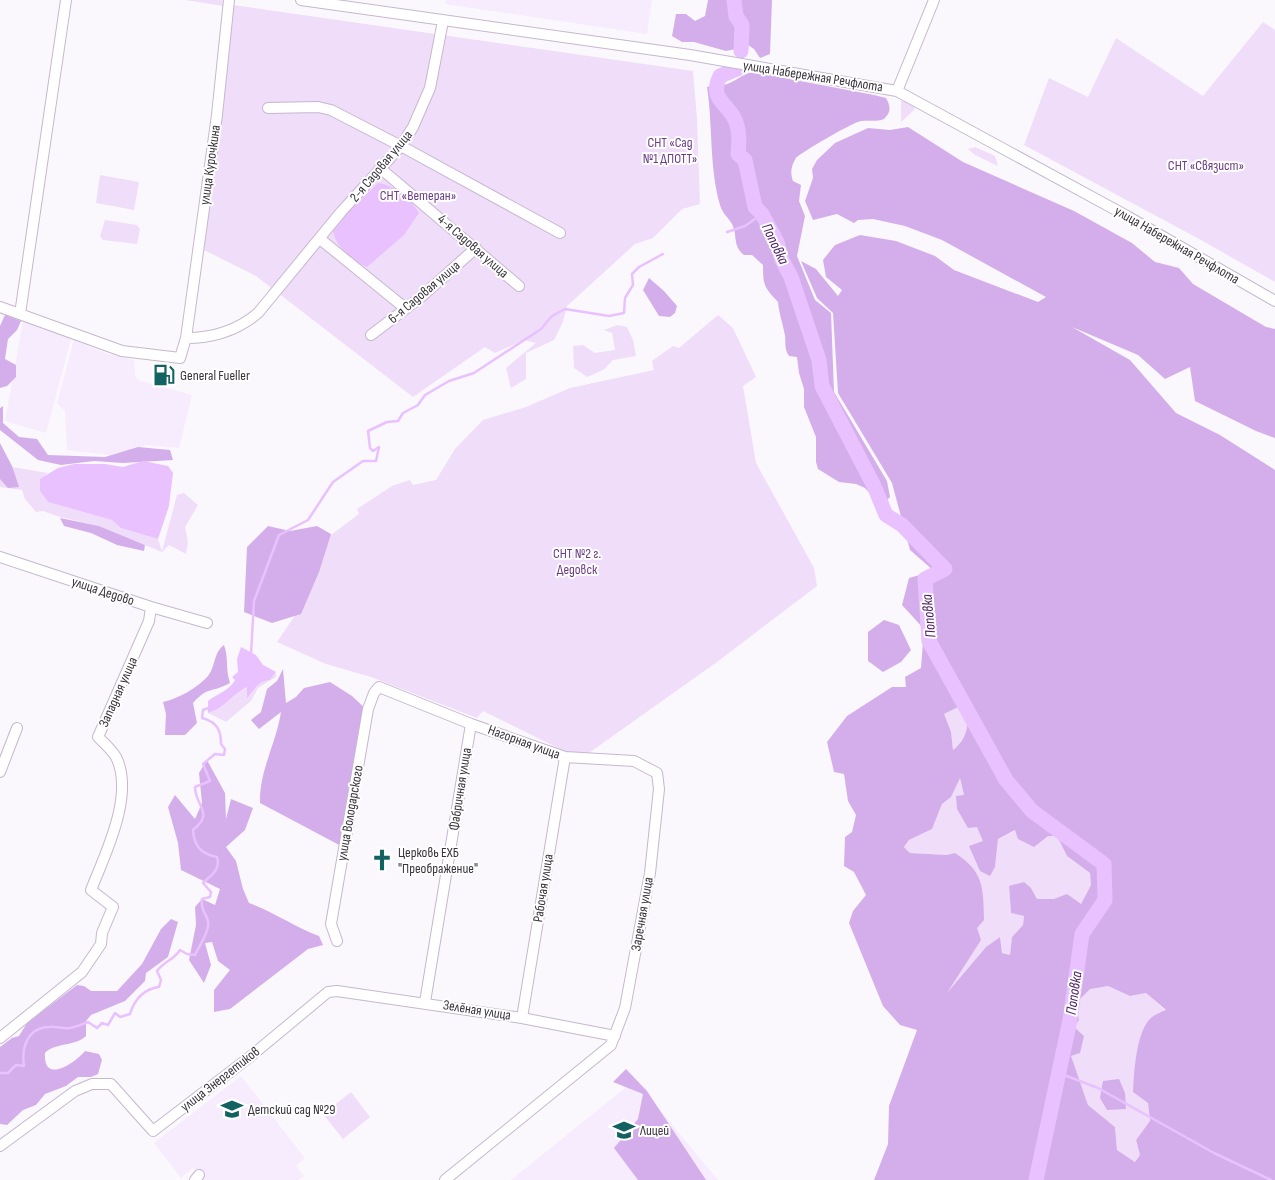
<svg xmlns="http://www.w3.org/2000/svg" width="1275" height="1180" font-family="'Sofia Sans Condensed',sans-serif">
<style>
.built{fill:#f7ebfe}
.green{fill:#efddf9}
.forest{fill:#d4aeea;fill-rule:evenodd}
.water{fill:#e8c1fe}
.lines{fill:none;stroke-linecap:round;stroke-linejoin:round}
.stream{stroke:#e8c1fe;stroke-width:2.5}
.river{stroke:#e8c1fe;stroke-width:15}
.street-casing{stroke:#c6b7cf;stroke-width:12}
.street{stroke:#fff;stroke-width:10}
.labels{text-anchor:middle;dominant-baseline:central;stroke-width:4;stroke-linejoin:round;paint-order:stroke}
.street-label{font-size:14px;fill:#39333c;stroke:#fff}
.park-label{font-size:14px;fill:#6c3c84;stroke:#fff}
.poi-label{font-size:14px;fill:#39333c;stroke:#fff;text-anchor:start}
.water-label{font-size:15px;font-style:italic;fill:#49195f;stroke:#fff}
</style>
<rect width="100%" height="100%" fill="#fbf8fd"/>
<path class="built" d="M446,0H652L647,34L445,4Z
M23,322L71,339L46,433L5,421Z
M74,340L105,353L134,360L135,375L138,380L192,395L179,448L146,445L110,455L67,450L65,411L57,403Z
M241,1076L305,1158L296,1166L304,1176L298,1180H203L193,1168L181,1178L154,1143Z
M635,1080L718,1180H511Z"/>
<path class="green" d="M185,0H222L223,6Z
M233,5L693,71L697,119L700,204L682,209L653,238L635,244L567,306L563,322L554,340L526,353V379L511,388L506,368L536,343L524,340L495,353L485,347L413,397L256,276L204,250Z
M1263,22L1275,30V282L1201,240L1024,145L1049,78L1088,97L1116,38L1203,96Z
M904,100L915,105L914,110L901,122V101Z
M975,147L995,156L998,166L975,155L968,149Z
M100,175L139,182L134,210L96,203Z
M105,220L137,225L140,229L137,244L103,240L100,236Z
M718,315L733,328L756,377L743,386L756,463L814,568L817,586L717,662L586,755L568,753L483,711L477,718L371,677L326,664L277,642L308,596L323,541L359,514L357,509L392,486L410,480L413,485L436,480L455,449L483,420L526,407L570,388L654,370L652,361L673,346L679,348Z
M617,325L627,327L633,340L636,356L613,360L603,370L587,377L574,368L573,346L583,345L595,353L615,350L612,333L604,330Z
M0,465L48,473L40,480V491L48,502L113,520L121,528L158,539L162,551L177,495L184,493L198,505L185,527L188,542L186,554L169,545L162,552L99,526L60,517L43,511L36,512L25,499L22,490L0,487Z
M276,672V677L258,688L251,701L226,722L208,713C224,708 233,695 248,687L250,696C255,686 259,682 270,680Z
M964,704C971,722 968,738 953,750L951,732L943,714Z
M960,777L964,795L995,867L998,839L1016,830L1048,836H1057L1067,856L1090,873L1091,885L1081,904L1037,899L1031,888L1009,886L1011,913L1024,916L1023,925L1012,937L1010,955L1002,953L1000,937L986,947L944,997L947,855L910,853L904,847L909,840L932,829L942,804L951,797Z
M1108,986L1130,996L1146,993L1166,1011L1159,1013L1148,1103L1150,1122L1136,1140L1140,1155L1135,1162L1117,1150L1115,1127L1088,1105L1070,1056L1080,1053L1074,1027L1079,1020L1076,1003L1090,988Z
M351,1092L370,1117L343,1139L323,1114Z"/>
<path class="forest" d="M708,0H772L770,54L760,58L754,49L745,43L736,49L726,51L694,42H682L672,36L676,14H686L695,21L705,16Z
M753,72L874,95L886,98C891,107 891,112 884,119C876,122 869,120 861,121C853,122 799,154 796,158C791,166 790,173 793,181L801,185L799,201L805,216L797,256L815,300L831,313L834,392L887,481L890,497L884,503L876,500L865,488L856,484L839,482L818,469L816,462V437L804,407V389L799,373L797,357L789,356C783,347 787,341 784,331C782,321 779,313 778,302C764,287 763,285 763,265L752,255H744C732,245 738,236 732,224C728,217 722,213 720,205C709,166 713,126 707,87C713,85 717,86 723,85C733,84 741,74 753,72Z
M908,127L963,162L1074,211L1132,243L1155,262L1179,268L1193,284L1266,327L1275,329V438L1256,431L1195,401L1190,367L1165,379L1138,355L1072,327L1130,360L1176,413L1220,435L1275,470V1180H874L888,1144L889,1106L917,1030L900,1025L883,1006L849,923L853,911L866,895L854,872L844,866L845,837L852,832L856,815L848,801L844,774L834,772L827,742L847,716L892,687H906L905,677L921,668L924,629L902,605L909,578L934,571L910,550L892,483L838,393L833,313L817,298L801,261L816,269L838,296L842,290L826,277L823,260L835,245L860,235L896,241L935,256L954,270L1038,302L1046,297L942,240L905,226L873,219L858,220L854,223L837,214L813,220L805,201L813,178L812,169L817,160L835,143L868,128L890,130ZM964,704C971,720 968,739 953,750L951,732L944,714ZM960,778L964,795L956,796L957,809L968,828L977,827L983,841L969,846L980,871L990,876L995,867L998,839L1015,830L1018,839L1034,847L1048,836H1057L1067,856L1090,873L1091,885L1081,904L1067,894L1054,899H1037L1031,888L1024,882L1009,886L1011,913L1024,916L1023,925L1012,937L1010,955L1002,953L1000,937L986,947L947,993L981,940L977,928L984,920C983,887 984,872 955,853L947,855L910,853L904,847L909,840L932,829L942,804L951,797ZM1108,986L1130,996L1146,993L1166,1010C1161,1012 1156,1014 1152,1017C1136,1030 1134,1073 1133,1092L1148,1103L1150,1121L1136,1140L1140,1155L1135,1162L1117,1150L1115,1127L1088,1105L1071,1056L1080,1053L1084,1036L1074,1027L1079,1020L1076,1003L1090,989Z
M649,278L664,291L677,306L675,313L670,317L659,316L643,290Z
M5,315L21,321L17,330L8,339L5,359L16,365V377L7,386L0,388V326Z
M3,406V423L19,437L37,439L48,455L105,457L138,447L170,450L173,460L123,463L94,461L61,465L38,460L0,430V408Z
M0,443L12,466L19,487L8,488L0,479Z
M60,518L99,526L145,545L144,551L117,545L91,533L64,526Z
M268,526L290,531L317,526L331,534L319,572L301,614L272,623L244,612L247,547Z
M884,620L899,625L911,650L901,662L883,672L868,661V632Z
M224,645C229,659 225,667 230,683C212,693 208,686 193,703L197,723L185,735H165L166,714L163,702C178,699 197,688 208,676C216,666 213,653 224,645Z
M283,669L286,703L296,697L304,688L330,682L352,696L368,711L343,847L260,803C259,771 276,744 281,712L259,729L251,720L261,712L267,689L277,681Z
M207,760L225,793L226,819L231,799L253,808L245,830L226,847L236,861L243,889L249,903C274,912 295,927 319,936L323,945L308,949L230,1009L214,1012V990L230,970L218,961L212,942L205,943L211,965L204,983L189,960L196,925L195,907L202,899L215,905L220,889L181,870L178,843L168,807L175,795L195,819L202,803L199,773Z
M171,919L178,922L168,957L146,973L145,981L125,1001L91,1015L86,1021V1036C74,1047 56,1042 45,1053C43,1085 75,1063 85,1051L99,1054L102,1060L98,1074L91,1077H78L66,1086L45,1094L36,1105L23,1110L7,1125L0,1124V1047L12,1038L19,1036L27,1023L77,985L84,986L91,991H117L142,964L161,929Z
M626,1069L647,1091L706,1180H638L614,1148L638,1119L643,1094L613,1082Z
M1119,1079L1125,1093L1126,1109L1107,1110L1100,1098L1103,1081Z"/>
<path class="water" d="M378,183C394,185 411,199 419,213L404,235L367,267C352,262 336,247 333,231L349,211Z
M143,461L168,466L173,473L169,506L158,539L121,528L112,520L48,502L40,491V479L58,468L74,464H105L123,467Z
M241,647L256,655L263,665L276,672L270,680C256,682 256,689 247,698V687C231,696 226,707 208,713V701C218,693 229,691 235,680L232,677L238,672L237,659Z"/>
<g class="lines">
<path class="stream" d="M727,232L745,226L762,214
M251,654L254,601L279,535L308,520L333,482L363,461H376L379,447L373,451L370,448L368,431L387,422L398,421L403,413L418,405L425,395L449,381L474,373L541,329L552,316L565,309L609,316L624,313L625,298L633,285L632,274L639,267L663,254
M0,1073H8L16,1065L24,1066C21,1047 28,1027 50,1027C56,1026 63,1029 70,1028C76,1027 82,1024 88,1022L97,1028L102,1023L108,1025L115,1013L120,1017L130,1014C135,998 144,989 159,987L161,980L157,971C164,961 174,960 180,950L187,954L195,955C199,946 210,931 208,921C205,911 201,911 202,899L210,897L211,892L203,883C211,875 221,870 217,857C201,854 194,846 193,830C215,813 195,806 195,787L210,781L203,764L215,754L224,755L225,749L221,744C221,730 217,722 202,718L203,710L211,707
M1059,1073L1098,1088L1214,1153L1271,1180"/>
<path class="river" d="M734,0L736,16L742,25L741,51
M739,68L720,76C708,100 729,103 736,122C740,133 739,143 738,154L745,160L755,207L762,214L777,242L782,260L791,277L819,360L822,386L874,486L886,515L902,525L945,569L925,579L929,641L1006,780L1032,811L1104,864L1105,900L1082,934L1070,1020L1036,1180"/>
<g class="street-casing">
<path id="street" d="M301,0L690,55L897,91L1127,216L1275,301
M897,91L934,0
M268,108L318,107L331,110L401,146L560,233
M380,168L519,286
M320,239L405,308
M0,307L122,351L180,358L186,338L217,115L229,0
M20,314L66,0
M371,335L421,297L476,248
M186,338C212,338 238,330 258,313L341,212L401,146L413,127L430,88L443,21
M0,557L151,607L207,623
M0,772L17,728
M337,941L331,924L368,709L374,693L379,687L471,724L565,757L634,761L657,773L659,789L650,873L625,1008L611,1045L445,1180
M425,1002L471,724
M522,1018L565,757
M0,1038L82,972L101,944L102,933L113,907L91,890C105,854 135,795 116,757C112,750 104,743 98,737L149,621L151,607
M0,1146L75,1091L92,1084H111L153,1131L251,1056L328,992L337,991L522,1018L615,1036
M195,1180L199,1175"/>
</g>
<use href="#street" class="street"/>
</g>
<defs>
<g id="fuel-bare" transform="scale(1.725)"><path d="M-5.5-6h7V0h2V4h1.3V-2.5L3-4.5l.8-.8L6-3V5H2.5V1h-1V6h-7ZM-4.2-4.7v3.2H.2V-4.7Z" fill="#136261" stroke="#fff" stroke-width="2.5" paint-order="stroke"/></g>
<g id="church-bare" transform="scale(1.725)"><path d="M-1.2-6h2.4v3.5h3.3v2.4h-3.3V6h-2.4V-.1h-3.3v-2.4h3.3Z" fill="#136261" stroke="#fff" stroke-width="2.5" paint-order="stroke"/></g>
<g id="school-bare" transform="scale(1.725)"><path d="M0-5L7-2L0 1L-7-2ZM-4 1L0 2.5L4 1V4Q0 6-4 4Z" fill="#136261" stroke="#fff" stroke-width="2.5" paint-order="stroke"/></g>
</defs>
<g fill-rule="evenodd">
<use href="#fuel-bare" x="164" y="375"/>
<use href="#church-bare" x="382" y="860"/>
<use href="#school-bare" x="232" y="1109"/>
<use href="#school-bare" x="624" y="1130"/>
</g>
<g class="labels">
<g class="street-label">
<text transform="translate(813 76) rotate(9)">улица Набережная Речфлота</text>
<text transform="translate(210 165) rotate(-82)">улица Курочкина</text>
<text transform="translate(381 166) rotate(-50)">2-я Садовая улица</text>
<text transform="translate(1177 245) rotate(30)">улица Набережная Речфлота</text>
<text transform="translate(473 246) rotate(41)">4-я Садовая улица</text>
<text transform="translate(424 292) rotate(-40)">6-я Садовая улица</text>
<text transform="translate(103 591) rotate(18)">улица Дедово</text>
<text transform="translate(118 692) rotate(-66)">Западная улица</text>
<text transform="translate(524 742) rotate(20)">Нагорная улица</text>
<text transform="translate(460 789) rotate(-81)">Фабричная улица</text>
<text transform="translate(350 813) rotate(-80)">улица Володарского</text>
<text transform="translate(543 888) rotate(-81)">Рабочая улица</text>
<text transform="translate(642 914) rotate(-80)">Заречная улица</text>
<text transform="translate(477 1010) rotate(9)">Зелёная улица</text>
<text transform="translate(220 1079) rotate(-38)">улица Энергетиков</text>
</g>
<g class="park-label">
<text x="670" y="142">СНТ «Сад<tspan x="670" dy="16">№1 ДПОТТ»</tspan></text>
<text x="1206" y="165">СНТ «Связист»</text>
<text x="418" y="195">СНТ «Ветеран»</text>
<text x="577" y="553">СНТ №2 г.<tspan x="577" dy="16">Дедовск</tspan></text>
</g>
<g class="poi-label">
<text x="180" y="375">General Fueller</text>
<text x="398" y="852">Церковь ЕХБ<tspan x="398" dy="16">"Преображение"</tspan></text>
<text x="248" y="1109">Детский сад №29</text>
<text x="640" y="1130">Лицей</text>
</g>
<g class="water-label">
<text transform="translate(775 244) rotate(64)">Поповка</text>
<text transform="translate(929 616) rotate(-95)">Поповка</text>
<text transform="translate(1074 993) rotate(-82)">Поповка</text>
</g>
</g>
</svg>
